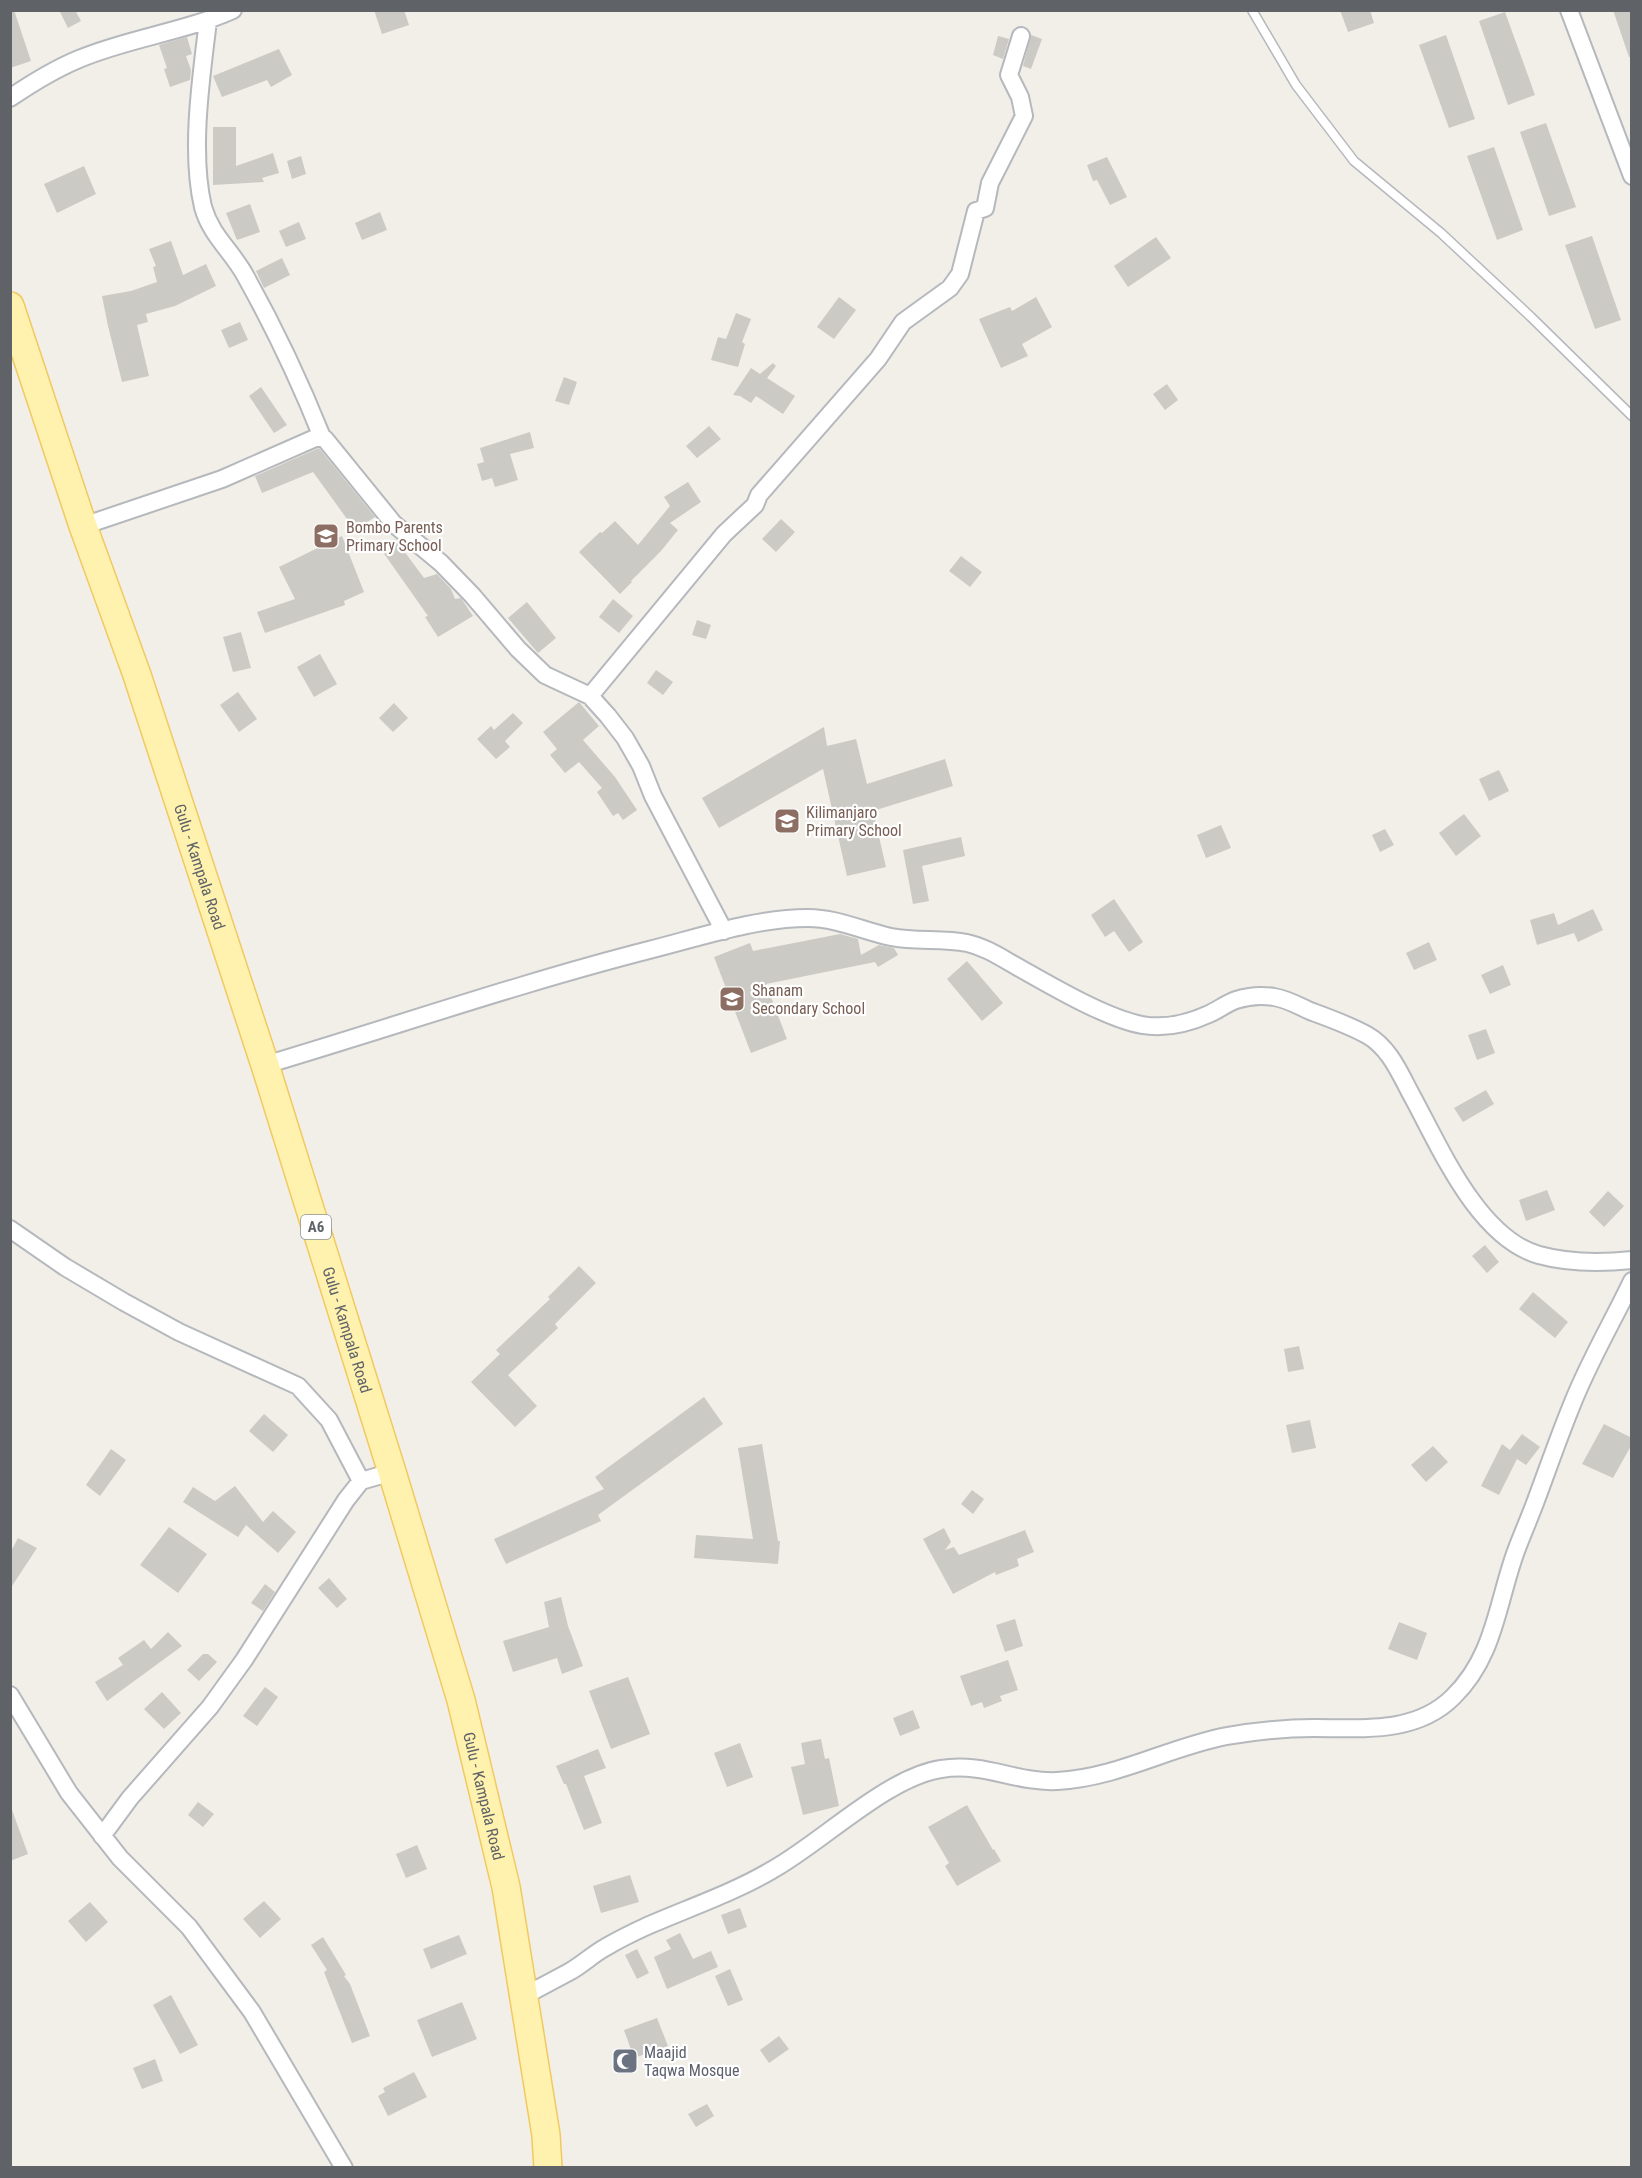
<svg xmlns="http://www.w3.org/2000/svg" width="1642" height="2178" font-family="'Roboto Condensed',sans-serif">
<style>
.building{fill:#cccac5}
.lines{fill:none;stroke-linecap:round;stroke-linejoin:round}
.service-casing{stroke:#b5b8bc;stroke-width:11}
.minor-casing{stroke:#b5b8bc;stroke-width:20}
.primary-casing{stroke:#f2c960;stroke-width:30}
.service{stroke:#fff;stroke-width:8}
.minor{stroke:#fff;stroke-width:16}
.primary{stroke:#fff2af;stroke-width:27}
.labels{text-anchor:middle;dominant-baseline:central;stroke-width:4.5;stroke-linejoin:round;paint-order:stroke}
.shield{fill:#fff;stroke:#8f9295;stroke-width:1.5}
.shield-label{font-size:15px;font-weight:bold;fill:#5f6368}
.education-label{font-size:16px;fill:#785e54;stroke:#fff;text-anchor:start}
.street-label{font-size:16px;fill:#5f6368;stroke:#fff}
.worship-label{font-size:16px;fill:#5b616d;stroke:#fff;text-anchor:start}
</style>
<rect width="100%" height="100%" fill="#f1efe8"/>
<path class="building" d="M10,10H14L31,61L10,68Z
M59,10H75L81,21L68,28Z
M374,10H404L409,25L382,34Z
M1340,10H1370L1374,23L1348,32Z
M1613,10H1632V57H1629Z
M1505,12L1535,95L1508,105L1479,21Z
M1031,35L1042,39L1031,69L1023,66Z
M1446,35L1475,119L1449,128L1419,45Z
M998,36L1009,39L1003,59L993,55Z
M187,37L192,54L186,56L191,70L190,80L170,87L164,69L167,68L159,45Z
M279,49L292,75L271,87L267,80L222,97L213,76Z
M1546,123L1576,207L1549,216L1520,132Z
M213,127H236V166L273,153L279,173L262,178L264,182L213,185Z
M1494,147L1523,230L1497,240L1467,156Z
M301,156L306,174L292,179L287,161Z
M1107,157L1127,197L1110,205L1097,180L1093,181L1087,165Z
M84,166L96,194L57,213L44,184Z
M250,204L260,232L237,240L226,213Z
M380,212L387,230L362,240L355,223Z
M299,222L306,239L286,247L279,231Z
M1592,236L1621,320L1595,329L1565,245Z
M1156,237L1171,258L1128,287L1114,266Z
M171,241L183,275L206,264L216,286L175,306L146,314L148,322L137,325L149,376L122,382L108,326L102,296L131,291L157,282L153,267L156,266L149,249Z
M282,258L290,275L264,288L256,271Z
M839,297L856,310L834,339L817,327Z
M1036,297L1052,327L1022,344L1028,356L1001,368L979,319L1010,307L1012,311Z
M736,313L751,319L742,342L745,344L738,367L711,360L718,337L726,339Z
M240,322L248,340L229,348L221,330Z
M773,363L776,366L767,378L795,396L783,414L756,396L751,403L740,396L733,395L751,368L760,374Z
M564,377L577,382L569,405L555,401Z
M1167,384L1178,400L1165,410L1153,394Z
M261,387L287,425L274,433L249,396Z
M709,426L721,439L697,458L686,446Z
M530,432L534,448L510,454L518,480L495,487L492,478L482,481L477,464L484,462L480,448Z
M319,448L375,517L355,530L313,472L262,493L255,476Z
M688,482L701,502L670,523L678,530L661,551L631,581L632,582L620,594L579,552L600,532L602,533L615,521L638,545L670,506L664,497Z
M781,519L795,532L776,552L762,539Z
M342,536L364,592L344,601L345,605L265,633L257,612L295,599L279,567Z
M395,539L424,578L437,574L451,589L455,599L461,598L473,616L438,637L425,617L428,616L380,548Z
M961,556L982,572L970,587L949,571Z
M613,599L633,616L619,633L599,617Z
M527,602L556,638L538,653L508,618Z
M697,620L711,625L706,639L692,635Z
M241,632L251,668L233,672L223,637Z
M320,654L337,684L314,697L297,667Z
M656,670L673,682L663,695L647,683Z
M238,692L257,719L239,732L220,705Z
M579,702L599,726L583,740L615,777L637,810L623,820L618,813L613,816L597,792L602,788L579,762L565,773L550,755L557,749L543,732Z
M394,703L408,718L393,732L379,718Z
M513,713L523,723L505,741L510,747L496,759L477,739L491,726L494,730Z
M824,727L827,746L856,739L867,784L945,759L953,786L873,811L886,867L847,876L823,769L719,828L702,798Z
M1499,770L1509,791L1489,801L1479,779Z
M1464,814L1481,836L1456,856L1439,833Z
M1221,825L1231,848L1206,858L1197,835Z
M1385,829L1394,845L1380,852L1372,835Z
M961,837L965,856L922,866L929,901L913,904L903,850Z
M1114,899L1143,942L1129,952L1114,931L1105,937L1091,915Z
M1593,909L1603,930L1578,942L1574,933L1537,945L1530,920L1554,913L1558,925Z
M840,934L858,939L861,955L879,945L894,948L898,955L878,967L875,962L766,984L787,1039L751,1053L714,957L750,943L753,951Z
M1429,942L1437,960L1414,970L1406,953Z
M967,961L1003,1003L982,1021L947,979Z
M1503,965L1511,985L1490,994L1481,975Z
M1486,1029L1495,1053L1477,1060L1468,1035Z
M1486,1090L1494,1104L1463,1122L1454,1108Z
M1547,1190L1555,1210L1526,1221L1519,1200Z
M1608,1191L1624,1206L1604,1227L1589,1212Z
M1485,1245L1499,1262L1487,1273L1472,1256Z
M579,1266L596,1283L555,1324L558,1328L508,1375L537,1406L515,1427L471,1382L500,1354L496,1350L550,1299L548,1297Z
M1533,1292L1568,1322L1555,1338L1519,1309Z
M1299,1346L1304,1369L1288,1372L1284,1349Z
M704,1397L723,1424L598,1515L601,1521L506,1564L494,1539L604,1489L595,1477Z
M264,1414L288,1435L273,1452L249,1431Z
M1310,1420L1316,1448L1292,1453L1286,1425Z
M1604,1424L1632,1438V1444L1613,1478L1582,1464Z
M1522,1434L1540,1447L1526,1465L1517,1459L1499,1495L1481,1486L1502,1444L1510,1450Z
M762,1444L778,1541H780L778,1564L694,1558L696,1535L753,1539L738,1448Z
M1433,1446L1448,1462L1426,1482L1411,1465Z
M111,1449L126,1460L100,1496L86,1485Z
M235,1486L263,1522L273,1511L296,1532L278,1553L246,1525L238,1537L183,1502L193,1487L215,1501Z
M972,1490L984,1499L973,1514L961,1504Z
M169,1527L207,1554L178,1593L140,1565Z
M944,1528L951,1542L945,1550L954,1547L959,1555L1025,1530L1034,1552L1017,1559L1019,1566L996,1575L995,1572L953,1594L923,1539Z
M18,1538L37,1548L10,1589V1553Z
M329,1578L347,1599L337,1608L318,1588Z
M265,1584L275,1592L263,1611L251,1603Z
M561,1597L568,1626L583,1666L562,1674L557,1658L513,1672L503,1641L549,1627L544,1602Z
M1015,1619L1023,1646L1005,1652L996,1625Z
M1399,1622L1427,1633L1417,1660L1388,1649Z
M168,1632L182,1646L107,1701L95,1682L123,1665L118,1658L144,1640L151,1649Z
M203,1654H208L217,1662L199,1681L187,1670Z
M1008,1660L1018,1690L1000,1696L1002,1701L984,1708L982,1702L971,1706L960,1676Z
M628,1677L650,1734L611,1749L589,1691Z
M265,1687L278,1697L257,1726L243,1716Z
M162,1692L181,1713L164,1729L144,1709Z
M913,1710L920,1728L900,1736L893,1718Z
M821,1739L825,1759L829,1758L839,1806L803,1815L791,1767L805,1764L801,1743Z
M740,1743L753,1777L727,1787L714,1753Z
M598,1749L606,1768L584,1776L602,1823L584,1830L566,1784H564L556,1766Z
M198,1802L214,1814L203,1827L188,1815Z
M967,1805L993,1850L994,1849L1001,1861L957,1886L945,1866L949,1863L928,1827Z
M10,1810H12L28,1854L10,1861Z
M417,1845L427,1869L406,1878L396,1854Z
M630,1875L639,1902L601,1913L593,1886Z
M264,1901L281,1919L260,1938L243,1919Z
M90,1902L108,1922L86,1942L68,1921Z
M740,1908L747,1927L728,1934L721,1915Z
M680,1933L693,1959L711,1951L718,1967L667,1989L654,1957L671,1949L666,1940Z
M459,1935L467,1954L431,1969L423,1949Z
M323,1937L346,1975L344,1976L350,1984L370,2036L352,2043L324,1972L327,1970L311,1945Z
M637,1949L649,1973L637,1979L625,1955Z
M730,1969L743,2000L728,2006L715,1976Z
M171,1995L198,2045L180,2054L153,2005Z
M462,2002L477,2039L432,2057L417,2020Z
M657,2018L668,2046L634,2058L624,2030Z
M779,2036L789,2049L769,2063L760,2050Z
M155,2059L163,2081L142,2089L133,2068Z
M414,2072L427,2097L388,2116L378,2096L385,2092L383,2088Z
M707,2104L714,2116L696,2127L688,2114Z"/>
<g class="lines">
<g class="service-casing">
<path id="service" d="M1252,10L1296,85L1354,161L1441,233L1531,317L1632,416"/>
</g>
<g class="minor-casing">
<path id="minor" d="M1569,10L1632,176
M208,21C201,78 190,152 203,207C211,236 233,252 246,277C275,329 300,382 322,437
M10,98C32,83 55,69 79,59C129,38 184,32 233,10
M83,526L222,479L313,439L318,437L325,439L394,524L441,563L472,595L518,649L545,675L590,696L608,716L625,738L641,766L653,796L724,931
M590,696L724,534L755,505L759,495L878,359L903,322L950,288L960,274L976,211L985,208L990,183L1024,116L1020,97L1009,75L1021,36
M265,1065C393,1027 520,983 649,950C701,937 755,918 808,918C837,918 863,931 891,937C916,942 942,938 967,943C985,947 1000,957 1016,966C1050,985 1105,1018 1142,1025C1165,1029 1187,1024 1209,1014C1218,1010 1227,1003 1236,1000C1248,996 1262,995 1274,997C1287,999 1299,1006 1310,1011C1329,1018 1349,1025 1367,1035C1390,1048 1400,1074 1412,1096C1440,1147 1478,1238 1539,1255C1568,1263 1603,1263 1632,1260
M10,1229L65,1267L124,1302L179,1332L298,1386L329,1420L361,1481
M10,1695L69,1793L120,1858L189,1927L252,2012L344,2168
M102,1836L130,1798L210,1707L244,1660L346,1500L361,1481L392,1472
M524,1996C539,1988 554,1980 569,1972C582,1965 593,1954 606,1947C618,1940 632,1933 645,1927C688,1908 731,1894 772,1870C821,1843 887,1777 941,1769C985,1762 1016,1783 1057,1781C1117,1778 1169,1747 1227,1736C1256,1731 1285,1728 1314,1728C1362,1728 1416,1734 1453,1697C1495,1656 1497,1603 1516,1551C1522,1535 1529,1519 1535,1503C1547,1471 1558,1439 1571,1407C1588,1363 1612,1323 1632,1281"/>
</g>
<g class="primary-casing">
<g id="primary">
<path id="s1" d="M10,306L83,526L137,675L265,1065L392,1472L461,1700L506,1887L546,2135L548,2168"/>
</g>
</g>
<use href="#service" class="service"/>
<use href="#minor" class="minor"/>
<use href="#primary" class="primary"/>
</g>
<defs>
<g id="school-square" transform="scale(1.35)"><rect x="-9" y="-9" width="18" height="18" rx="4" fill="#8d6e63" stroke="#fff"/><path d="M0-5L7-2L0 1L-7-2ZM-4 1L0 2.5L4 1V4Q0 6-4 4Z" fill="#fff"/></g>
<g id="mosque-square" transform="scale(1.35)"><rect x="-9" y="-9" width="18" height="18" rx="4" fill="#6b7280" stroke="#fff"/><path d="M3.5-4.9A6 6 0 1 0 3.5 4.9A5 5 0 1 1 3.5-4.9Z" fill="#fff"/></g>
</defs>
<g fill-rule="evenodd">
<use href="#school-square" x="326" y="536"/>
<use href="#school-square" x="787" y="821"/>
<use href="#school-square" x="732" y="999"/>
<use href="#mosque-square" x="625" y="2061"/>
</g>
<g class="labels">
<rect class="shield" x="301" y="1215" width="30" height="24" rx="4.5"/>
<g class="shield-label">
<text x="316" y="1227">A6</text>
</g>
<g class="education-label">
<text x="346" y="527">Bombo Parents<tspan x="346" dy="18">Primary School</tspan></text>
<text x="806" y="812">Kilimanjaro<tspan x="806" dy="18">Primary School</tspan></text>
<text x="752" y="990">Shanam<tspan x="752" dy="18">Secondary School</tspan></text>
</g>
<g class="street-label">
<text stroke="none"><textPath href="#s1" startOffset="592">Gulu - Kampala Road</textPath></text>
<text stroke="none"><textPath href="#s1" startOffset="1078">Gulu - Kampala Road</textPath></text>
<text stroke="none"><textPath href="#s1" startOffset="1564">Gulu - Kampala Road</textPath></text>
</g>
<g class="worship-label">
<text x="644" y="2052">Maajid<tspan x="644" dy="18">Taqwa Mosque</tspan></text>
</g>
</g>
<rect width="1642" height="2178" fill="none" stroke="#5f6368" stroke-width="24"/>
</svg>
